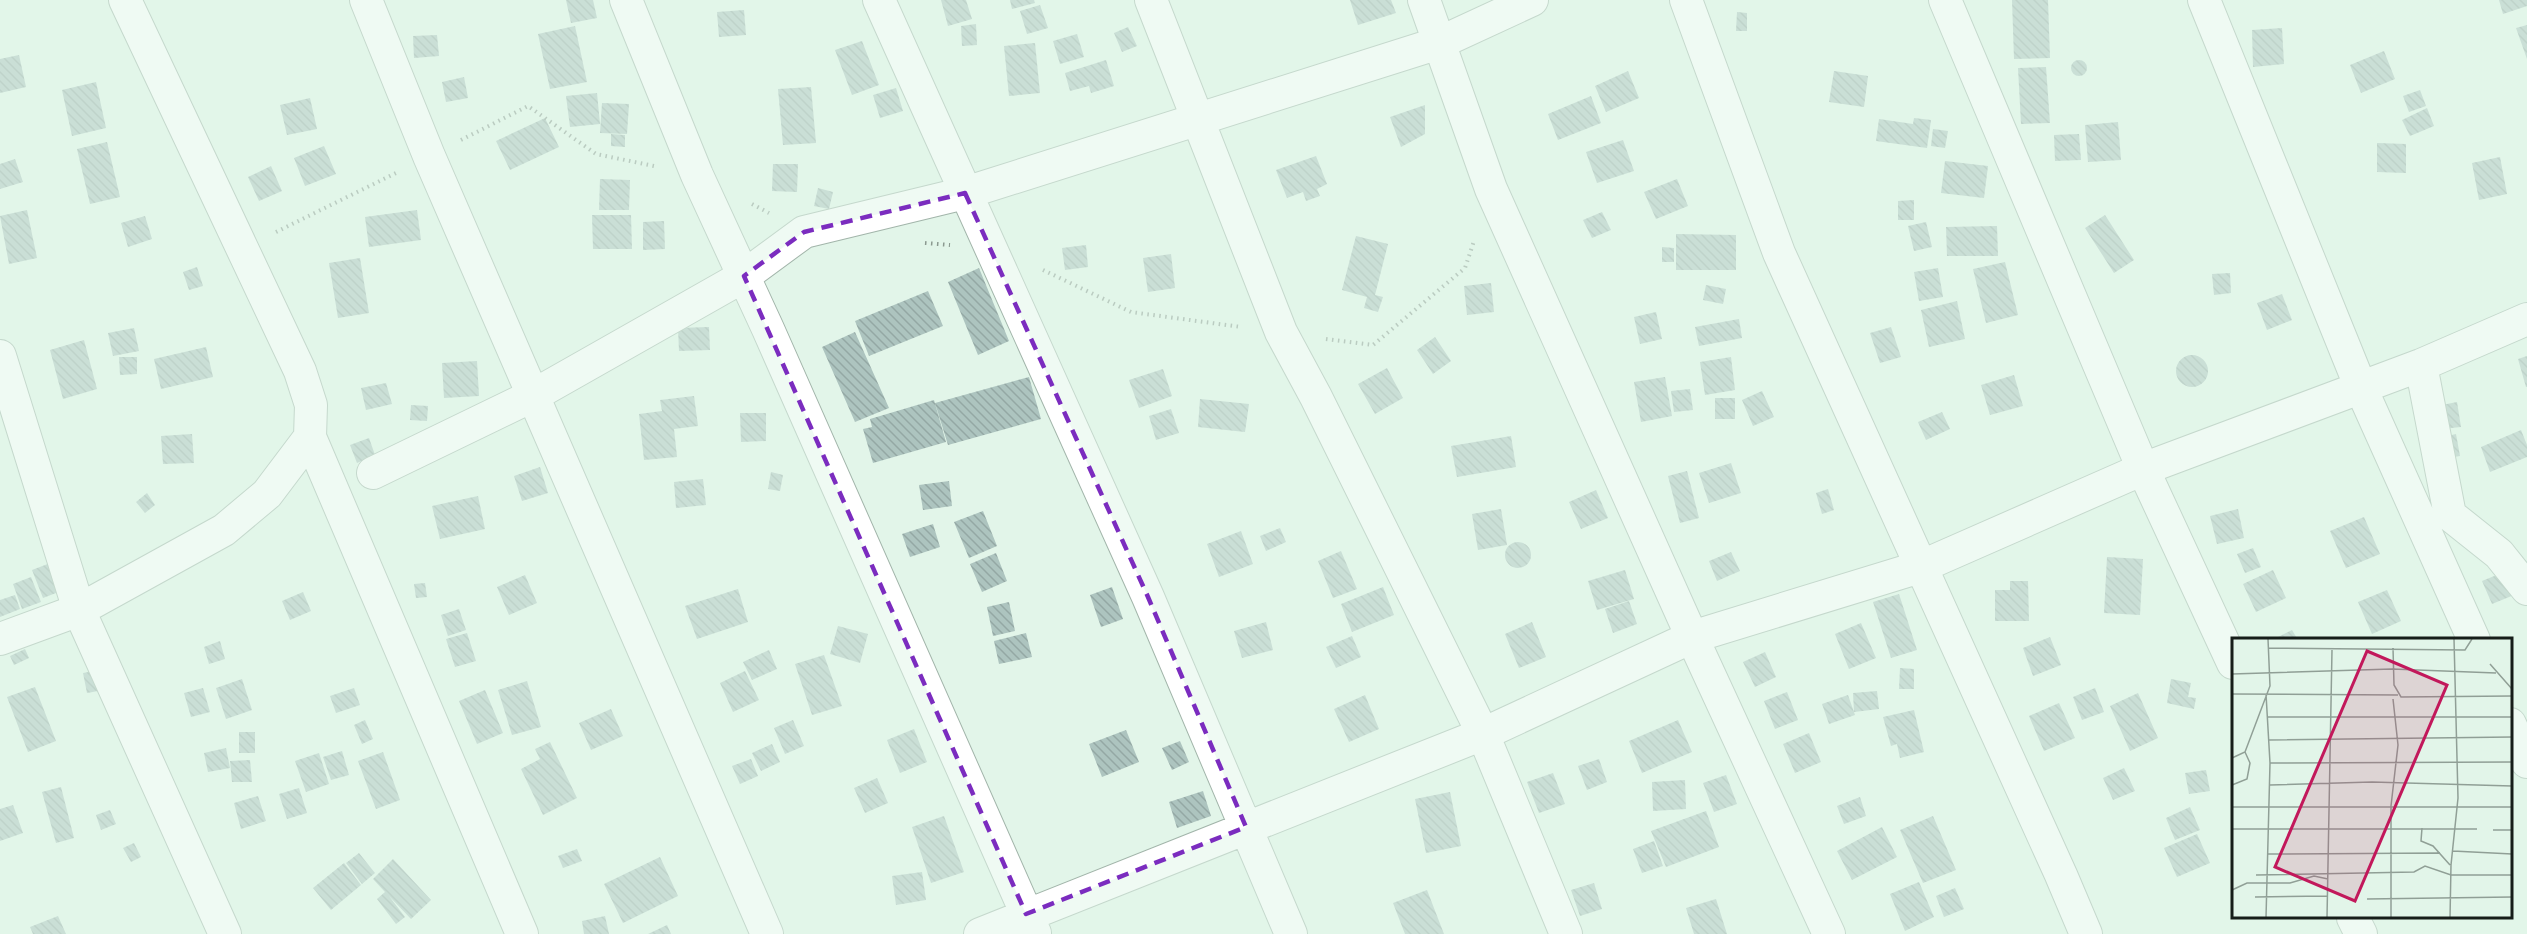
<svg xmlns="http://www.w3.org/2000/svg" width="2527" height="934" font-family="Ubuntu,sans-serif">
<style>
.building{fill:url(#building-back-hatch)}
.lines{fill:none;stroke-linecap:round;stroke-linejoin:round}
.minor-casing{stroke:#a2b5aa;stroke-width:34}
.path{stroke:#8b9990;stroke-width:4;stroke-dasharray:1.5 4.5;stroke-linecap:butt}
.minor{stroke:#fff;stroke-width:32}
.marked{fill:none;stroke:#7b2cbf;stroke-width:4.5;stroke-dasharray:12 8;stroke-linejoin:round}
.inset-road{fill:none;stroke:#909f96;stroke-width:1.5}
.view{fill:#c2185b;fill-opacity:0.15;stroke:#c2185b;stroke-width:3}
.inset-edge{fill:none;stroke:#161d19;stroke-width:3}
</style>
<defs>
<pattern id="building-back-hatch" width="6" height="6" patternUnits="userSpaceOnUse" patternTransform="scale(1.5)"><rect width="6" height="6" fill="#adc4bf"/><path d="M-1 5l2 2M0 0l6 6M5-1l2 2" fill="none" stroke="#94a8a4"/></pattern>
</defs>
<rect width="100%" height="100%" fill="#e2f5e9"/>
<path class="building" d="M566,0H593L597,18L571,23Z
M941,0H966L972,19L948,26Z
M1010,0H1034L1035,3L1012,9Z
M1350,0H1391L1396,13L1358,25Z
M2012,0H2048L2050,58L2014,59Z
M2499,0H2527V6L2503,14Z
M1040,5L1048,28L1027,34L1020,11Z
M744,10L746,35L719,37L717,12Z
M1737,12L1747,13V31H1736Z
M976,24L977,45L962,46L961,26Z
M2527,25V59L2516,28Z
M575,26L587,82L550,89L538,34Z
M1128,27L1137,46L1122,52L1114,33Z
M2282,28L2284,64L2253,67L2252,30Z
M1077,34L1084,57L1060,64L1053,41Z
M437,35L439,56L414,58L413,36Z
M862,41L879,85L852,95L835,50Z
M1035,43L1040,93L1009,96L1004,46Z
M2384,51L2395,79L2361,93L2350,65Z
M19,55L26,87L0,93V59Z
M2071 68a8 8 0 1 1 16 0a8 8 0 1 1-16 0Z
M1106,60L1114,86L1091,93L1089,86L1070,91L1065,73Z
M2046,67L2050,123L2021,124L2018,68Z
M1628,71L1639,98L1606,112L1595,86Z
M1834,71L1868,76L1864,107L1829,102Z
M464,77L468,98L446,102L442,82Z
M96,82L106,128L72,136L62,90Z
M811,87L816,143L783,145L778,89Z
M896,88L903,111L880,118L873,95Z
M2420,90L2426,106L2409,112L2403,96Z
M597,93L600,124L570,127L566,96Z
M1591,96L1601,123L1558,140L1548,114Z
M310,98L317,129L287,135L280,105Z
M602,103L629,104L627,134L600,133Z
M1425,105V134L1401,147L1390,117Z
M2427,108L2434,126L2410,136L2402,120Z
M545,118L559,147L510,170L496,141Z
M1914,118L1931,120L1927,148L1876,141L1879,119L1913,124Z
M2118,122L2121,160L2088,162L2085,125Z
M1933,129L1948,131L1945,148L1931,146Z
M611,134L625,135V147L611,146Z
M2079,134L2081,160L2055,161L2054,135Z
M1623,140L1634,171L1597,183L1586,152Z
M107,142L120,197L90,204L77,149Z
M2377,143L2406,144V173L2377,172Z
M324,146L336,174L305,186L294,158Z
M1316,156L1327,184L1317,189L1320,196L1306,201L1303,192L1287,198L1276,170Z
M2500,157L2507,194L2479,200L2472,163Z
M15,159L23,182L0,189V164Z
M1945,161L1988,166L1984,198L1941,193Z
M773,164H798L797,192L772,191Z
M271,166L282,191L259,201L248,177Z
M600,179L630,180L629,210H599Z
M1677,179L1688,206L1656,219L1644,192Z
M818,188L833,192L829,209L814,206Z
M1914,200V220H1898V201Z
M27,210L37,258L9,264L0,216Z
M417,210L421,240L369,247L365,217Z
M1602,212L1611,230L1592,238L1583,220Z
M592,215H631L632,249H593Z
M2105,215L2134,260L2114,273L2085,228Z
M145,216L152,239L128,247L121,223Z
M664,221L665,249L643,250V222Z
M1926,222L1932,247L1914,251L1908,226Z
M1997,226L1998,256H1947L1946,227Z
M1676,234L1736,235V270H1676Z
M1356,236L1388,244L1375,295L1383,297L1378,312L1364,308L1367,297L1342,290Z
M1086,245L1088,267L1065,270L1062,248Z
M1662,247L1674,248V262H1662Z
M1171,254L1175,288L1148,292L1143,258Z
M360,258L369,313L338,318L329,263Z
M2005,262L2018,315L1986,323L1973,269Z
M197,267L203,286L189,290L183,272Z
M979,268L1009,341L978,355L948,282Z
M1938,268L1943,297L1919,301L1914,272Z
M2230,273L2231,293L2214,295L2212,274Z
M1491,283L1494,312L1467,315L1464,286Z
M1706,285L1726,289L1723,304L1703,300Z
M928,291L943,326L869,356L855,321Z
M2282,294L2292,320L2267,330L2257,303Z
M1957,301L1965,339L1929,347L1921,310Z
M1656,312L1662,339L1640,344L1634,317Z
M1739,319L1742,338L1699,346L1695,327Z
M709,327L710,350L679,351L678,328Z
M1891,327L1901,357L1880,363L1870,333Z
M134,328L139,351L113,356L108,333Z
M855,332L889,408L855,422L822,347Z
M1435,337L1451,361L1433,374L1417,350Z
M84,340L97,389L63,399L50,350Z
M206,347L213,377L161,389L154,359Z
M2176 371a16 16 0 1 1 32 0a16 16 0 1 1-32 0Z
M2527,356V387H2526L2518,359Z
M119,357H137V374L120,375Z
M1731,357L1735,390L1705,395L1700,362Z
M477,361L479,396L444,398L442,363Z
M1387,368L1403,398L1375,414L1358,384Z
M1163,369L1172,396L1139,408L1129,380Z
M2014,375L2023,406L1990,415L1981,385Z
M1029,377L1041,419L948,445L935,403Z
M1665,377L1672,416L1641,422L1634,382Z
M386,383L392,404L366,410L361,388Z
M1690,389L1693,410L1674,412L1671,391Z
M1762,391L1774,417L1753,426L1742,400Z
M694,396L698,426L674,429L677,457L644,460L639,414L662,411L660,400Z
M1715,398H1735V419H1715Z
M1200,399L1249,404L1245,432L1198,427Z
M934,400L946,442L873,463L863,429L872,427L870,419Z
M2457,402L2461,427L2441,429L2437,406Z
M411,405L428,406L427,421L410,420Z
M1171,409L1179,433L1156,440L1149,416Z
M1942,412L1950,429L1926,440L1918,422Z
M740,413H766V441L741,442Z
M2521,430L2527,445V457L2490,472L2481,447Z
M192,434L194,463L163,464L161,436Z
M2456,434L2460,456L2442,459L2438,438Z
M1511,436L1516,467L1457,477L1451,446Z
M369,438L375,455L357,463L350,445Z
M1731,463L1741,493L1709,503L1699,473Z
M540,467L548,493L522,501L514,476Z
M1687,471L1699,518L1680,523L1668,476Z
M771,472L783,475L780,491L768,489Z
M703,479L706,505L676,508L674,482Z
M949,481L952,506L923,510L919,485Z
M1828,489L1834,510L1822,514L1816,493Z
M1596,490L1608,518L1581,529L1569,502Z
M147,493L155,505L145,513L136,502Z
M478,496L485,529L440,539L432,506Z
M1501,509L1507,545L1478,550L1472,514Z
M2238,509L2244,538L2217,544L2210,516Z
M983,511L997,546L969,558L954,522Z
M2364,517L2380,554L2346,568L2330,531Z
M933,524L940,547L910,557L902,534Z
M1280,528L1286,542L1266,551L1260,536Z
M1241,531L1253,564L1219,577L1207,544Z
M1505 555a13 13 0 1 1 26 0a13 13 0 1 1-26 0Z
M2253,548L2261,567L2245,573L2237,554Z
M1341,551L1357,589L1333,598L1318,561Z
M1731,552L1740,571L1717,581L1709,561Z
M996,553L1007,581L982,592L970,564Z
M2107,557L2143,559L2140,615L2104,613Z
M58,560L69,588L43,598L32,570Z
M1625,570L1634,599L1597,610L1588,581Z
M2273,570L2286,598L2256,612L2243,584Z
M2504,572L2514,595L2492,604L2482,581Z
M525,575L537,603L509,615L497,587Z
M31,577L41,602L22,609L13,584Z
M2010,581H2028L2029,621H1995V590H2010Z
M425,583L427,597L416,598L414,584Z
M1112,587L1123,619L1101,627L1090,595Z
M1383,587L1394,615L1352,632L1341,604Z
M738,589L748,622L697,639L685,606Z
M2387,590L2401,621L2372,634L2358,602Z
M303,592L311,611L290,620L282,601Z
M1899,594L1917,650L1891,658L1873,602Z
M15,595L20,609L0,617V600Z
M1629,601L1637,624L1613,633L1605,609Z
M1009,602L1015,631L993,636L987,607Z
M459,609L466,630L448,636L441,615Z
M1266,622L1273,650L1242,658L1234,631Z
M1532,622L1546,657L1519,668L1505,634Z
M1861,623L1876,658L1849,669L1835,634Z
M838,626L868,634L860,663L830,654Z
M2292,630L2298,640H2272Z
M467,633L476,661L455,667L446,639Z
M1026,633L1032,657L999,664L994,641Z
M1352,636L1361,657L1336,668L1326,647Z
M2050,637L2061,665L2033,676L2023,648Z
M220,641L225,659L209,664L204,647Z
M25,649L29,658L14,665L10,656Z
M769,650L777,669L752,680L743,662Z
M1765,652L1776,677L1755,687L1743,662Z
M824,655L842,706L812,715L795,664Z
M1900,668L1914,669V689H1899Z
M105,669L109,689L87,693L83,673Z
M745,671L759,700L733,712L720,683Z
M242,679L252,710L226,719L216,688Z
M2171,679L2191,683L2188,697L2196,698L2194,709L2167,703Z
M527,681L541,727L512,735L498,690Z
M35,687L56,741L28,752L7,697Z
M203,688L210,712L191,717L184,693Z
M354,688L360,705L336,713L330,696Z
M2095,688L2104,712L2082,720L2073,697Z
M485,690L503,733L477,744L459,701Z
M1877,691L1879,709L1854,712L1853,693Z
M1787,692L1798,720L1775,729L1764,701Z
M2138,693L2158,738L2130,751L2110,706Z
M1365,695L1379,729L1349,742L1334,709Z
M1848,695L1855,715L1829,724L1822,704Z
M2059,703L2075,738L2044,751L2029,716Z
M611,709L623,736L591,750L579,723Z
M1914,710L1924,752L1900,758L1897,744L1891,746L1883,717Z
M365,720L373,739L362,744L354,725Z
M793,720L804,746L785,754L774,728Z
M1678,720L1692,752L1642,773L1629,741Z
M914,729L927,762L900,773L887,740Z
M1126,730L1139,762L1102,777L1089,744Z
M239,732H255V753H239Z
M1809,733L1821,762L1795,773L1783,744Z
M1180,741L1189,762L1172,770L1162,748Z
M550,742L577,798L543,815L521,769L540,759L535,749Z
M772,744L780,762L761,771L752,753Z
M226,748L230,768L208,772L204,753Z
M342,751L349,775L331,780L323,757Z
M383,752L400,800L376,809L358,761Z
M319,753L329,784L306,792L295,761Z
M751,759L758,776L740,784L732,766Z
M1599,759L1607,782L1587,790L1578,766Z
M250,760L252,782H232L230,761Z
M2124,768L2135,791L2113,800L2103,778Z
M2206,770L2210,791L2189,794L2185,773Z
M1553,773L1565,804L1539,813L1527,782Z
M1726,775L1737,804L1714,812L1703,783Z
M877,778L888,803L865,813L854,788Z
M1685,780L1686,809L1653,811L1652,782Z
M61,787L74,838L56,843L42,792Z
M299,788L307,813L287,819L279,794Z
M1203,791L1211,816L1177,828L1169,802Z
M1450,792L1461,846L1426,853L1415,799Z
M258,796L266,821L241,829L234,803Z
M1860,797L1866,816L1844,824L1837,806Z
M13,805L23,833L0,841V809Z
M2190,807L2200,830L2175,840L2166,818Z
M110,810L116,824L101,830L96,815Z
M1706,811L1719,847L1666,867L1651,831Z
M944,816L964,872L931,883L912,827Z
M1933,816L1956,870L1923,883L1900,830Z
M1882,827L1897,857L1852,880L1837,851Z
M2197,834L2210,863L2177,877L2164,848Z
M1654,841L1663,866L1642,873L1633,849Z
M134,843L141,857L131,862L123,848Z
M577,849L582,861L563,868L558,856Z
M359,853L375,873L362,884L346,863Z
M660,857L678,896L623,923L604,884Z
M393,859L431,900L411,919L389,896L405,917L396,924L377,899L385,892L373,879Z
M344,863L361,885L331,910L313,888Z
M922,872L926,900L896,905L892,876Z
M1919,882L1934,917L1905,931L1890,894Z
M1594,883L1602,909L1580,916L1571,890Z
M1955,888L1964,909L1944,917L1936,896Z
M1427,890L1444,934H1405L1393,903Z
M1716,899L1727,934H1694L1686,908Z
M58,916L66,934H33L30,927Z
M605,916L609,934H584L582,921Z
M667,925L671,934H648Z"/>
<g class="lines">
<g class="minor-casing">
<path id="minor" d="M366,0L429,156L767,934
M626,0L697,175L768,329L1035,933
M879,0L1148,597L1291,934
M1151,0L1281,332L1316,397L1483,734L1566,934
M1424,0L1491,189L1692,637L1829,934
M1686,0L1779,253L2061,875L2086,934
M1945,0L2143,469L2233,663
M2204,0L2361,388L2474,640
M0,356L79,610L225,934
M2421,365L2450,515L2499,554L2527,589
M310,437L522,934
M373,473L534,395L744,276L804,232L965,193L1439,43L1532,0
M0,639L79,610L224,530L267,494L310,437L311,405L300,371L125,0
M2510,724L2527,762
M2353,918L2361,934
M980,934L1483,734L1692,637L1920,567L2143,469L2421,365L2527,319"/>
</g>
<path class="path" d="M461,140L528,106L596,154L654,166
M752,204L769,213
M276,232L398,172
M925,243L950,245
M1043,270L1131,312L1241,327
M1326,339L1373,345L1465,268L1474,241"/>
<use href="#minor" class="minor"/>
</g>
<path d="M0 0H2527V934H0ZM965,193L1148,597L1246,827L1026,914L744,276L804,232Z" fill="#e2f5e9" fill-opacity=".55" fill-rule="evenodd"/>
<path class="marked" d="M965,193L1148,597L1246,827L1026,914L744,276L804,232Z"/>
<g transform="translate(2232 638)">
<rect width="280" height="280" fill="#e2f5e9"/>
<path class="inset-road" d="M36,10L233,12L240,1M161,10L162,47L169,59L280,58M258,26L280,51M0,36L160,31L264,35M0,56L166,57M34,56L38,125L34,280M36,79H280M36,102L280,99M0,120L13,114L38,48L36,1M38,125L280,124M0,147L15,141L18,125L13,114M38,147L140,144L280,148M0,169H280M190,190L189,203L201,208L218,227M0,191H245M261,192H280M221,213L280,216M35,216L208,215M24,237L182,234L193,228L219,237H280M0,252L15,245H58L82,238L96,241M23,259L96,258M135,261L280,259M95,280L100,12M159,280V168L166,107L161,61M218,280L219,227L226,160L222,1"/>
<path class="view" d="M135,13L215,47L123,263L43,229Z"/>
<rect width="280" height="280" class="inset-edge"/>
</g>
</svg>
